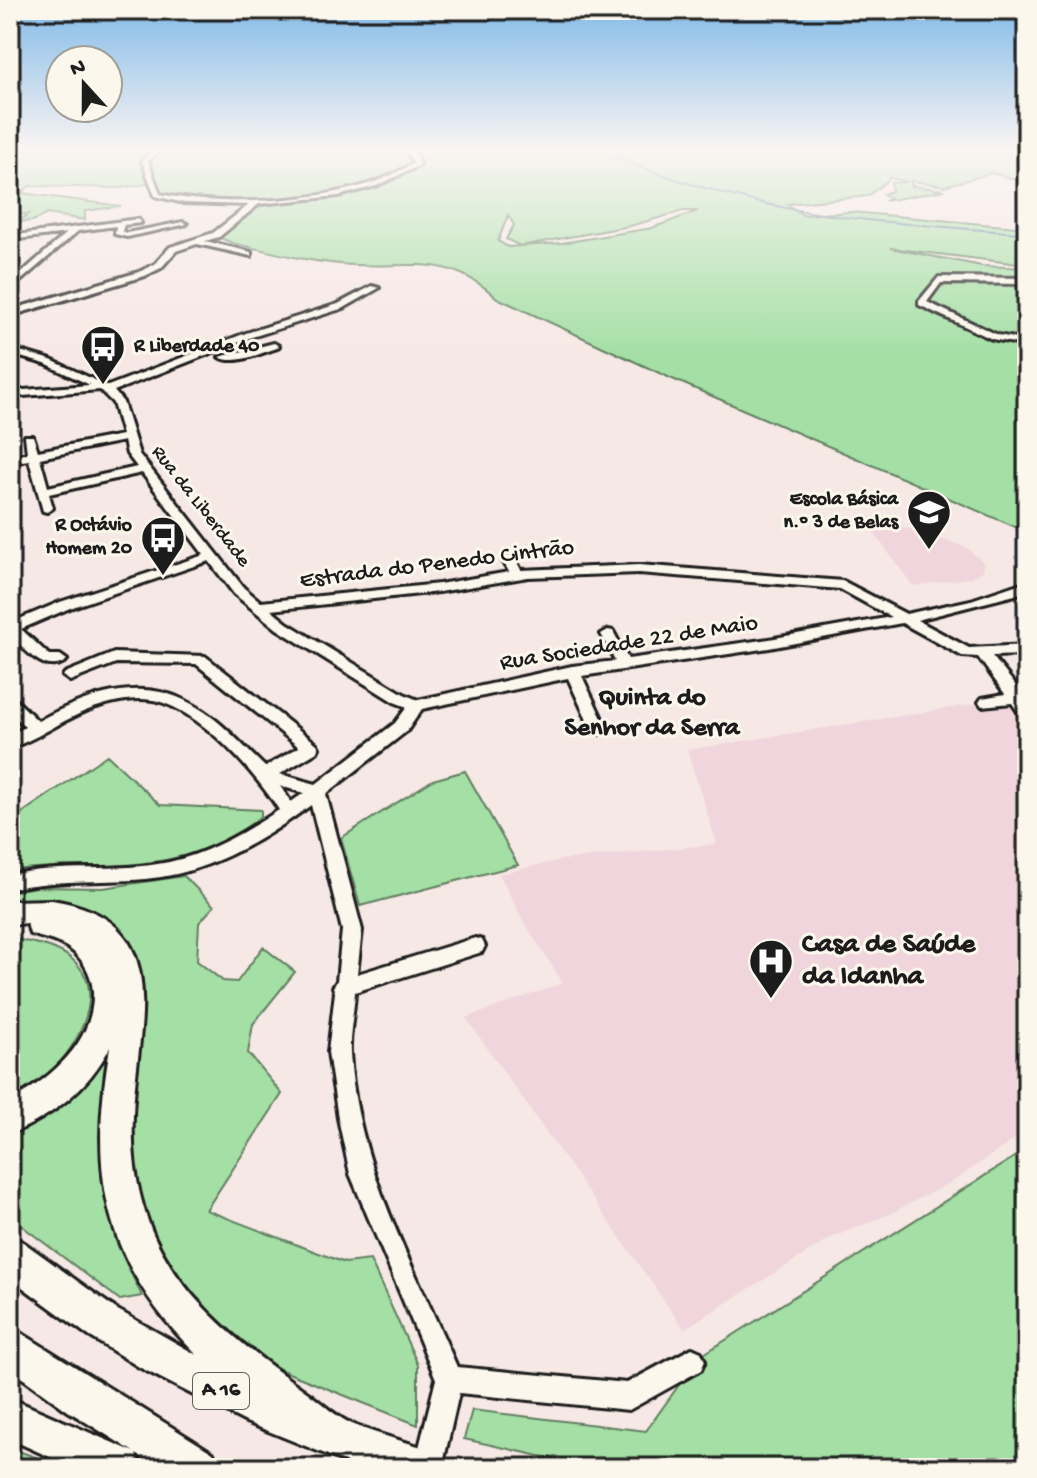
<svg xmlns="http://www.w3.org/2000/svg" width="1037" height="1478" font-family="'Gochi Hand',sans-serif">
<style>
.built{fill:#f0d6dc}
.green{fill:#a4dfa5;stroke:#607e60;stroke-width:2;fill-rule:evenodd}
.lines{fill:none;stroke-linecap:round;stroke-linejoin:round}
.stream{stroke:#5c8096;stroke-width:2}
.minor-casing{stroke:#1c1c1c;stroke-width:6}
.highway-casing{stroke:#1c1c1c;stroke-width:6}
.minor{fill:#fbf7ec;fill-rule:evenodd}
.highway{fill:#fbf7ec;fill-rule:evenodd}
.labels{text-anchor:middle;dominant-baseline:central;stroke-width:6;stroke-linejoin:round;paint-order:stroke}
.far-poi-label{font-size:20px;font-weight:bold;fill:#1c1c1c;stroke:#fbf7ec;text-anchor:end}
.far-street-label{font-size:20px;fill:#1c1c1c;stroke:#fbf7ec}
.shield{fill:#fbf7ec;stroke:#5f5e5a;stroke-width:2}
.shield-label{font-size:22px;font-weight:bold;fill:#1c1c1c}
.street-label{font-size:24px;fill:#1c1c1c;stroke:#fbf7ec}
.neighbourhood-label{font-size:26px;font-weight:bold;fill:#1c1c1c;stroke:#fbf7ec}
.near-poi-label{font-size:28px;font-weight:bold;fill:#1c1c1c;stroke:#fbf7ec;text-anchor:start}
</style>
<rect width="100%" height="100%" fill="#f6e8e5"/>
<filter id="ink" filterUnits="userSpaceOnUse"><feTurbulence type="fractalNoise" baseFrequency=".0125" numOctaves="2"/><feDisplacementMap in="SourceGraphic" scale="16" xChannelSelector="R" yChannelSelector="G"/><feConvolveMatrix kernelMatrix="1 2 1 2 8 2 1 2 1" color-interpolation-filters="sRGB"/></filter>
<g filter="url(#ink)">
<path class="built" d="M859,513L966,547L984,563L983,571L970,578L913,586Z
M1006,699L1027,732V1131L955,1180L890,1214L833,1237L684,1329L466,1018L563,983L525,924L499,874L561,860L717,844L687,750Z"/>
<path class="green" d="M10,149H1027V183L992,173L945,186L911,181L912,186L945,190L885,201L890,198L883,194L892,191L891,183L908,182L890,178L868,196L787,204L803,215L851,212L1027,228V265L890,248L982,266L1027,268V280L937,278L918,303C944,329 1005,331 1027,356V532L668,377L497,298C444,249 405,271 341,264C304,261 268,251 232,243L218,237L270,199L195,202L158,194L159,185L155,183L119,188L29,186L22,193L121,206L85,211V220L47,214L33,221L18,222L29,214L10,215ZM683,211H698L652,228L562,243L508,247L498,241L508,215L514,225L506,239L520,246L630,226Z
M942,281L1027,283V336L993,335L929,308L926,301Z
M107,755L160,805L261,810V816C207,861 146,866 79,867C56,868 32,866 10,872V821Z
M465,771L518,865L360,906L341,838L433,780Z
M184,876L214,906L199,923L197,961L223,981L237,982L263,947L295,972L253,1024L248,1053L282,1094L206,1210L345,1263L370,1260L418,1365V1425L286,1372L224,1341L171,1284L137,1218L111,927C86,900 44,905 10,904V892L35,887L103,888Z
M15,939C35,943 57,946 73,960C112,995 72,1055 41,1082C32,1090 20,1096 10,1102V940Z
M112,1042L101,1167L116,1242L142,1296L120,1300L10,1217V1127Z
M1027,1149V1468H611L562,1461L464,1439L472,1410L646,1431L699,1357Z
M10,1448L66,1468H29L18,1463L17,1468H10Z"/>
<g class="lines">
<path class="stream" d="M594,149C672,181 759,207 843,217C904,225 966,228 1027,234"/>
<g class="minor-casing">
<path id="minor" d="M155,149H162L148,161L160,194C219,207 310,202 368,184C384,180 399,171 413,164L407,149H413L420,165L376,186L338,196L259,204L219,237L205,241L251,252V256L197,244L176,251L161,268L145,276L10,316V310L139,272L155,264L170,247L213,233L249,205L184,203L155,196L142,161Z
M138,219L141,223L124,225L122,231L127,233L183,222L187,224L127,237L115,234L116,226L78,231L10,290V283L67,233L10,240V236Z
M939,277L1027,278V284L941,283L927,302L998,335L1025,340L1027,352L1019,344L992,339L919,305V301Z
M372,286L379,288L344,308L252,337L114,391L123,402L139,454L244,588L261,602L439,584L509,572L502,559L509,555L514,556L521,570L639,565L843,581L906,614L971,600L1027,581V590L1015,595L917,620L969,648L1027,645V655L992,656L1025,697L1027,717L1021,716L1012,703L982,706L979,702L982,698L1005,694L978,657L962,656L902,623L769,648L582,676L607,729L599,734L591,729L568,678L422,709L407,731L326,794L362,930L357,974L475,938L482,940L485,946L482,952L355,992C354,1012 349,1033 350,1053C356,1164 414,1267 457,1367L627,1383L692,1348L701,1352L705,1361L701,1370L629,1410L459,1393L442,1468H414L436,1379L350,1174L338,1118L328,1052L335,992L333,987L337,981L342,930L311,805C262,841 207,874 145,879C99,883 55,879 10,889V875C62,863 116,873 169,862C209,853 245,832 279,810C254,772 206,717 161,702C142,696 119,700 100,706C68,715 41,738 10,748V735L25,727L10,712V698L15,699L38,721C84,696 140,675 190,703C219,718 242,745 265,767L299,747L196,664L116,663L70,681L63,676L65,673L114,653L205,656L317,744L319,748L317,752L280,774L316,784L395,723L407,707L394,702L277,629L234,594L209,561L70,608L21,629L49,655H60L67,660C46,677 25,649 10,635V623L60,602L204,555L142,473L49,494L53,508L47,512L43,511L29,460L10,463V457L27,453L25,436H33L38,451L122,435L113,403L100,390L10,397V391L90,385L45,364L10,354V348L51,360L108,386L246,333L338,304ZM124,441L127,454L137,467L48,487L40,458ZM639,573L840,589L891,617L769,639L628,659L613,631L608,630L601,634L615,661L572,666L418,700L404,694L287,623L271,610L439,592L528,577ZM280,786L304,793L291,802Z
M274,343L279,346L277,348C260,353 236,366 219,357Z"/>
</g>
<g class="highway-casing">
<path id="highway" d="M52,900C180,920 135,1028 133,1116C131,1162 139,1209 161,1250C194,1311 253,1353 308,1393C322,1403 336,1417 352,1424C380,1436 410,1442 438,1453L444,1468H360L246,1422L139,1367L89,1336L10,1278V1237L23,1242L116,1309L197,1355C103,1262 88,1173 110,1047C89,1088 52,1117 10,1134V1101C50,1079 95,1042 93,992C92,973 82,956 65,946C54,940 42,938 30,934L27,923L10,925V901Z
M10,1326L213,1453L219,1468H159L136,1454L142,1468H74L10,1439V1398L134,1452L68,1411L10,1369Z"/>
</g>
<use href="#minor" class="minor"/>
<use href="#highway" class="highway"/>
</g>
</g>
<linearGradient id="sky" x2="0" y2="1"><stop stop-color="#81bae8"/><stop offset="0.42" stop-color="#fbf5f3"/><stop offset="1" stop-color="#fbf5f3" stop-opacity="0"/></linearGradient>
<rect width="1037" height="356" fill="url(#sky)"/>
<defs>
<g id="bus-pin" transform="scale(2.3)"><path d="M0 17L-7.5 6A9.5 9.5 0 1 1 7.5 6Z" fill="#1c1c1c" stroke="#fbf7ec"/><path d="M-5-6H5V4H4V6H2V4H-2V6H-4V4H-5ZM-3.5-4V0h7V-4ZM-3.5 1.2v1.5H-2V1.2ZM2 1.2v1.5H3.5V1.2Z" fill="#fff"/></g>
<g id="school-pin" transform="scale(2.3)"><path d="M0 17L-7.5 6A9.5 9.5 0 1 1 7.5 6Z" fill="#1c1c1c" stroke="#fbf7ec"/><path d="M0-5L7-2L0 1L-7-2ZM-4 1L0 2.5L4 1V4Q0 6-4 4Z" fill="#fff"/></g>
<g id="hospital-pin" transform="scale(2.3)"><path d="M0 17L-7.5 6A9.5 9.5 0 1 1 7.5 6Z" fill="#1c1c1c" stroke="#fbf7ec"/><path d="M-5-5h3v3.5h4V-5h3V5h-3V1.5h-4V5h-3Z" fill="#fff"/></g>
</defs>
<g fill-rule="evenodd">
<use href="#bus-pin" x="103" y="347"/>
<use href="#school-pin" x="929" y="512"/>
<use href="#bus-pin" x="163" y="538"/>
<use href="#hospital-pin" x="771" y="961"/>
</g>
<g class="labels">
<g class="far-poi-label">
<text x="134" y="347" text-anchor="start">R Liberdade 40</text>
<text x="898" y="500">Escola Básica<tspan x="898" dy="23">n.º 3 de Belas</tspan></text>
<text x="132" y="526">R Octávio<tspan x="132" dy="23">Homem 20</tspan></text>
</g>
<g class="far-street-label">
<text transform="translate(200 507) rotate(52)">Rua da Liberdade</text>
</g>
<rect class="shield" x="193" y="1373" width="56" height="36" rx="6"/>
<g class="shield-label">
<text x="221" y="1391">A 16</text>
</g>
<g class="street-label">
<text transform="translate(437 565) rotate(-7)">Estrada do Penedo Cintrão</text>
<text transform="translate(629 644) rotate(-9)">Rua Sociedade 22 de Maio</text>
</g>
<g class="neighbourhood-label">
<text x="652" y="699">Quinta do<tspan x="652" dy="30">Senhor da Serra</tspan></text>
</g>
<g class="near-poi-label">
<text x="802" y="945">Casa de Saúde<tspan x="802" dy="32">da Idanha</tspan></text>
</g>
</g>
<rect width="1037" height="1478" fill="none" stroke="#fbf7ec" stroke-width="40"/>
<rect x="20" y="20" width="997" height="1438" fill="none" stroke="#1c1c1c" stroke-width="3" filter="url(#ink)"/>
<g transform="translate(84 84) rotate(339)"><circle r="38" fill="#fbf7ec" stroke="#a29f99" stroke-width="2"/>
<path d="M0-6L14 30L0 20L-14 30Z" fill="#1c1c1c"/>
<text y="-12" font-size="22" font-weight="bold" text-anchor="middle" fill="#1c1c1c">N</text>
</g>
</svg>
